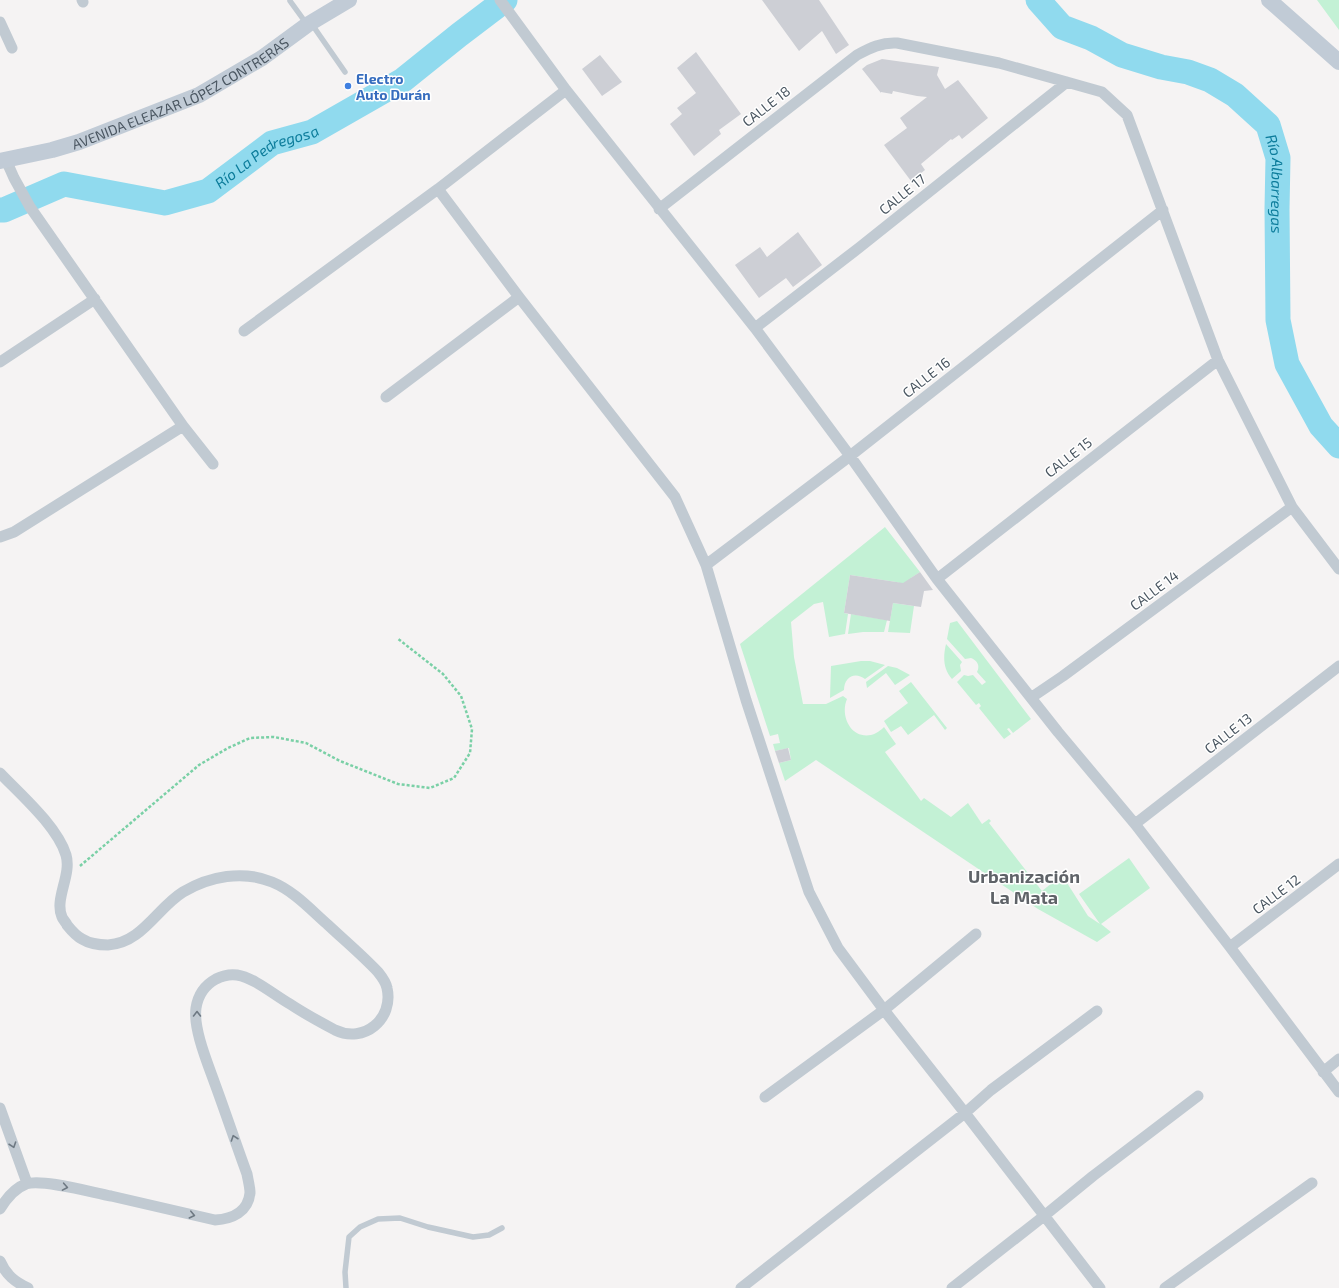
<svg xmlns="http://www.w3.org/2000/svg" width="1339" height="1288" font-family="'Exo 2',sans-serif">
<style>
.green{fill:#c3f1d5}
.lines{fill:none;stroke-linecap:round;stroke-linejoin:round}
.river{stroke:#90daee;stroke-width:25}
.building{fill:#cdcfd5}
.path{stroke:#7ad0a6;stroke-width:2.5;stroke-dasharray:3 2;stroke-linecap:butt}
.lane{stroke:#c1cad2;stroke-width:5.5}
.street{stroke:#c1cad2;stroke-width:11}
.secondary{stroke:#c1cbd6;stroke-width:16}
.oneway{stroke:#6e7983}
.shop-dot{fill:#3f7fe0;stroke:#fff;stroke-width:1.5}
.labels{text-anchor:middle;dominant-baseline:central;stroke-width:3;stroke-linejoin:round;paint-order:stroke}
.shop-label{font-size:14px;font-weight:bold;fill:#366cbe;stroke:#fff;text-anchor:start}
.street-label{font-size:14px;fill:#4a5661;stroke:#fff}
.water-label{font-size:15px;font-style:italic;fill:#0c7c9b;stroke:#fff}
.district-label{font-size:18px;font-weight:bold;fill:#5f6368;stroke:#fff}
</style>
<rect width="100%" height="100%" fill="#f5f3f3"/>
<path class="green" d="M1317,0H1339V30Z
M885,527L920,572L911,578L918,588L896,582L850,575L844,613L848,614L845,634L829,637L823,602L814,604L791,622L794,657L803,704H826L843,696L847,699C840,715 850,739 871,735C876,734 881,730 884,727L896,744L885,752L921,801L924,798L951,817L968,803L982,824L989,819L991,821L989,823L1042,891L1062,875L1088,916L1100,924L1079,894L1129,858L1150,888L1101,924L1111,932L1097,942L1038,909L816,760L785,781L779,763L791,760L789,748L775,751L773,744L780,743L778,734L770,736L740,644Z
M893,603L914,606L910,633L888,632Z
M851,614L887,620L884,632H863L848,634Z
M957,621L1031,719L1013,733L1009,728L1007,729L1011,734L1004,739L979,708L981,706L979,703L976,705L957,682L964,675L968,676L973,675L982,685L986,682L977,672C980,666 978,661 971,658L965,659L947,639L950,623Z
M946,644L962,662L960,665L961,671L952,679C943,669 943,657 946,644Z
M861,661H870L885,665L865,679C855,671 844,677 844,690L830,698L831,666Z
M888,666L897,668L910,675L895,685L886,673L867,688L866,682Z
M911,682L947,728L945,730L934,715L908,735L901,726L891,732L884,721L908,703L899,691Z"/>
<g class="lines">
<g class="river">
<path id="s1" d="M1038,0L1062,27L1091,38L1122,55L1161,67L1188,72L1210,80L1235,95L1268,125L1278,158L1277,209L1278,320L1287,364L1321,426L1339,446"/>
<path id="s2" d="M0,210H4L64,184L165,203L208,191L272,143L312,132L403,80L459,35L505,0"/>
</g>
</g>
<path class="building" d="M762,0H819L849,45L836,54L822,31L799,51Z
M696,52L741,114L719,130L721,134L694,156L670,124L682,114L677,108L696,93L677,68Z
M600,55L622,82L602,96L582,69Z
M882,59L939,67L937,75L945,89L958,80L988,118L962,139L959,135L952,140L951,139L921,164L925,170L911,181L884,145L907,128L900,118L927,97L917,96L893,91L892,94L881,92V93L862,69L867,65Z
M798,232L822,265L793,287L786,278L759,298L735,265L760,247L767,257Z
M920,572L933,590L924,591L921,607L893,603L890,621L844,613L850,575L903,583Z
M788,748L791,760L779,763L775,751Z"/>
<g class="lines">
<path class="path" d="M80,866L199,765L228,748L250,738L274,737L306,743L340,761L398,784L430,788L454,778L470,753L472,729L461,696L443,674L397,638"/>
<path class="lane" d="M290,1L306,23
M311,23L345,72
M346,1288L345,1272L349,1237L360,1227L378,1219L400,1218L428,1227L473,1237L489,1235L502,1228"/>
<path class="street" d="M82,0L83,2
M500,0L566,90L755,328L850,456L937,579L1058,732L1135,824L1230,947L1339,1092
M0,22L12,48
M6,160L14,178L30,207L183,426L213,464
M438,189L519,297L675,497L706,565L746,700L809,892L838,948L884,1010L965,1113L1100,1288
M659,209L857,55C870,48 882,42 897,43L999,63L1102,92L1127,115L1218,360L1292,507L1339,569
M755,328L860,247L1067,82
M244,331L438,189L566,90
M0,362L95,299
M386,397L519,297
M0,537L14,532L183,426
M706,565L850,456L1163,210
M937,579L1218,360
M1032,697L1063,676L1292,507
M0,773C21,795 57,826 66,855C72,875 54,899 62,917C63,920 66,922 67,925C71,930 76,936 82,939C90,944 99,945 108,945C142,943 157,908 183,892C210,876 243,870 272,882C294,891 310,909 327,924C344,940 362,955 378,972C382,977 386,982 387,988C394,1019 364,1044 335,1030C320,1022 305,1014 290,1004C274,995 255,978 237,975C230,974 222,976 216,979C205,985 198,995 196,1008C193,1029 208,1064 215,1084C226,1114 236,1144 247,1174C248,1180 250,1187 250,1193C248,1212 232,1219 215,1220C180,1212 145,1204 111,1196C94,1193 41,1178 26,1184C15,1188 6,1199 0,1209
M1135,824L1339,666
M1230,947L1339,864
M1323,1072L1339,1059
M765,1097L884,1010L976,934
M0,1108L27,1183
M0,1261C6,1275 15,1282 28,1288
M741,1288L965,1113L991,1090L1097,1011
M952,1288L1044,1216L1093,1176L1198,1096
M1165,1288L1312,1183"/>
<g class="secondary">
<path d="M1269,0L1339,62"/>
<path id="s3" d="M0,161L52,150L79,142L199,95L262,58L307,25L349,0"/>
</g>
</g>
<defs><path id="oneway-chevron" d="M-2-3.5L2.5 0L-2 3.5" fill="none" stroke-width="1.6" stroke-linecap="round" stroke-linejoin="round"/></defs>
<g class="oneway">
<use href="#oneway-chevron" transform="translate(197 1014) rotate(-90)"/>
<use href="#oneway-chevron" transform="translate(234 1138) rotate(-109)"/>
<use href="#oneway-chevron" transform="translate(13 1145) rotate(71)"/>
<use href="#oneway-chevron" transform="translate(65 1187) rotate(10)"/>
<use href="#oneway-chevron" transform="translate(192 1215) rotate(13)"/>
</g>
<circle class="shop-dot" cx="348" cy="86" r="4"/>
<g class="labels">
<g class="shop-label">
<text x="356" y="78">Electro<tspan x="356" dy="16">Auto Durán</tspan></text>
</g>
<g class="street-label">
<text stroke="none"><textPath href="#s3" startOffset="194">AVENIDA ELEAZAR LÓPEZ CONTRERAS</textPath></text>
<text transform="translate(766 106) rotate(-38)">CALLE 18</text>
<text transform="translate(902 194) rotate(-39)">CALLE 17</text>
<text transform="translate(926 377) rotate(-38)">CALLE 16</text>
<text transform="translate(1068 457) rotate(-38)">CALLE 15</text>
<text transform="translate(1154 590) rotate(-37)">CALLE 14</text>
<text transform="translate(1228 733) rotate(-38)">CALLE 13</text>
<text transform="translate(1276 894) rotate(-37)">CALLE 12</text>
</g>
<g class="water-label">
<text stroke="none"><textPath href="#s2" startOffset="286">Río La Pedregosa</textPath></text>
<text stroke="none"><textPath href="#s1" startOffset="328">Río Albarregas</textPath></text>
</g>
<g class="district-label">
<text x="1024" y="876">Urbanización<tspan x="1024" dy="21">La Mata</tspan></text>
</g>
</g>
</svg>
